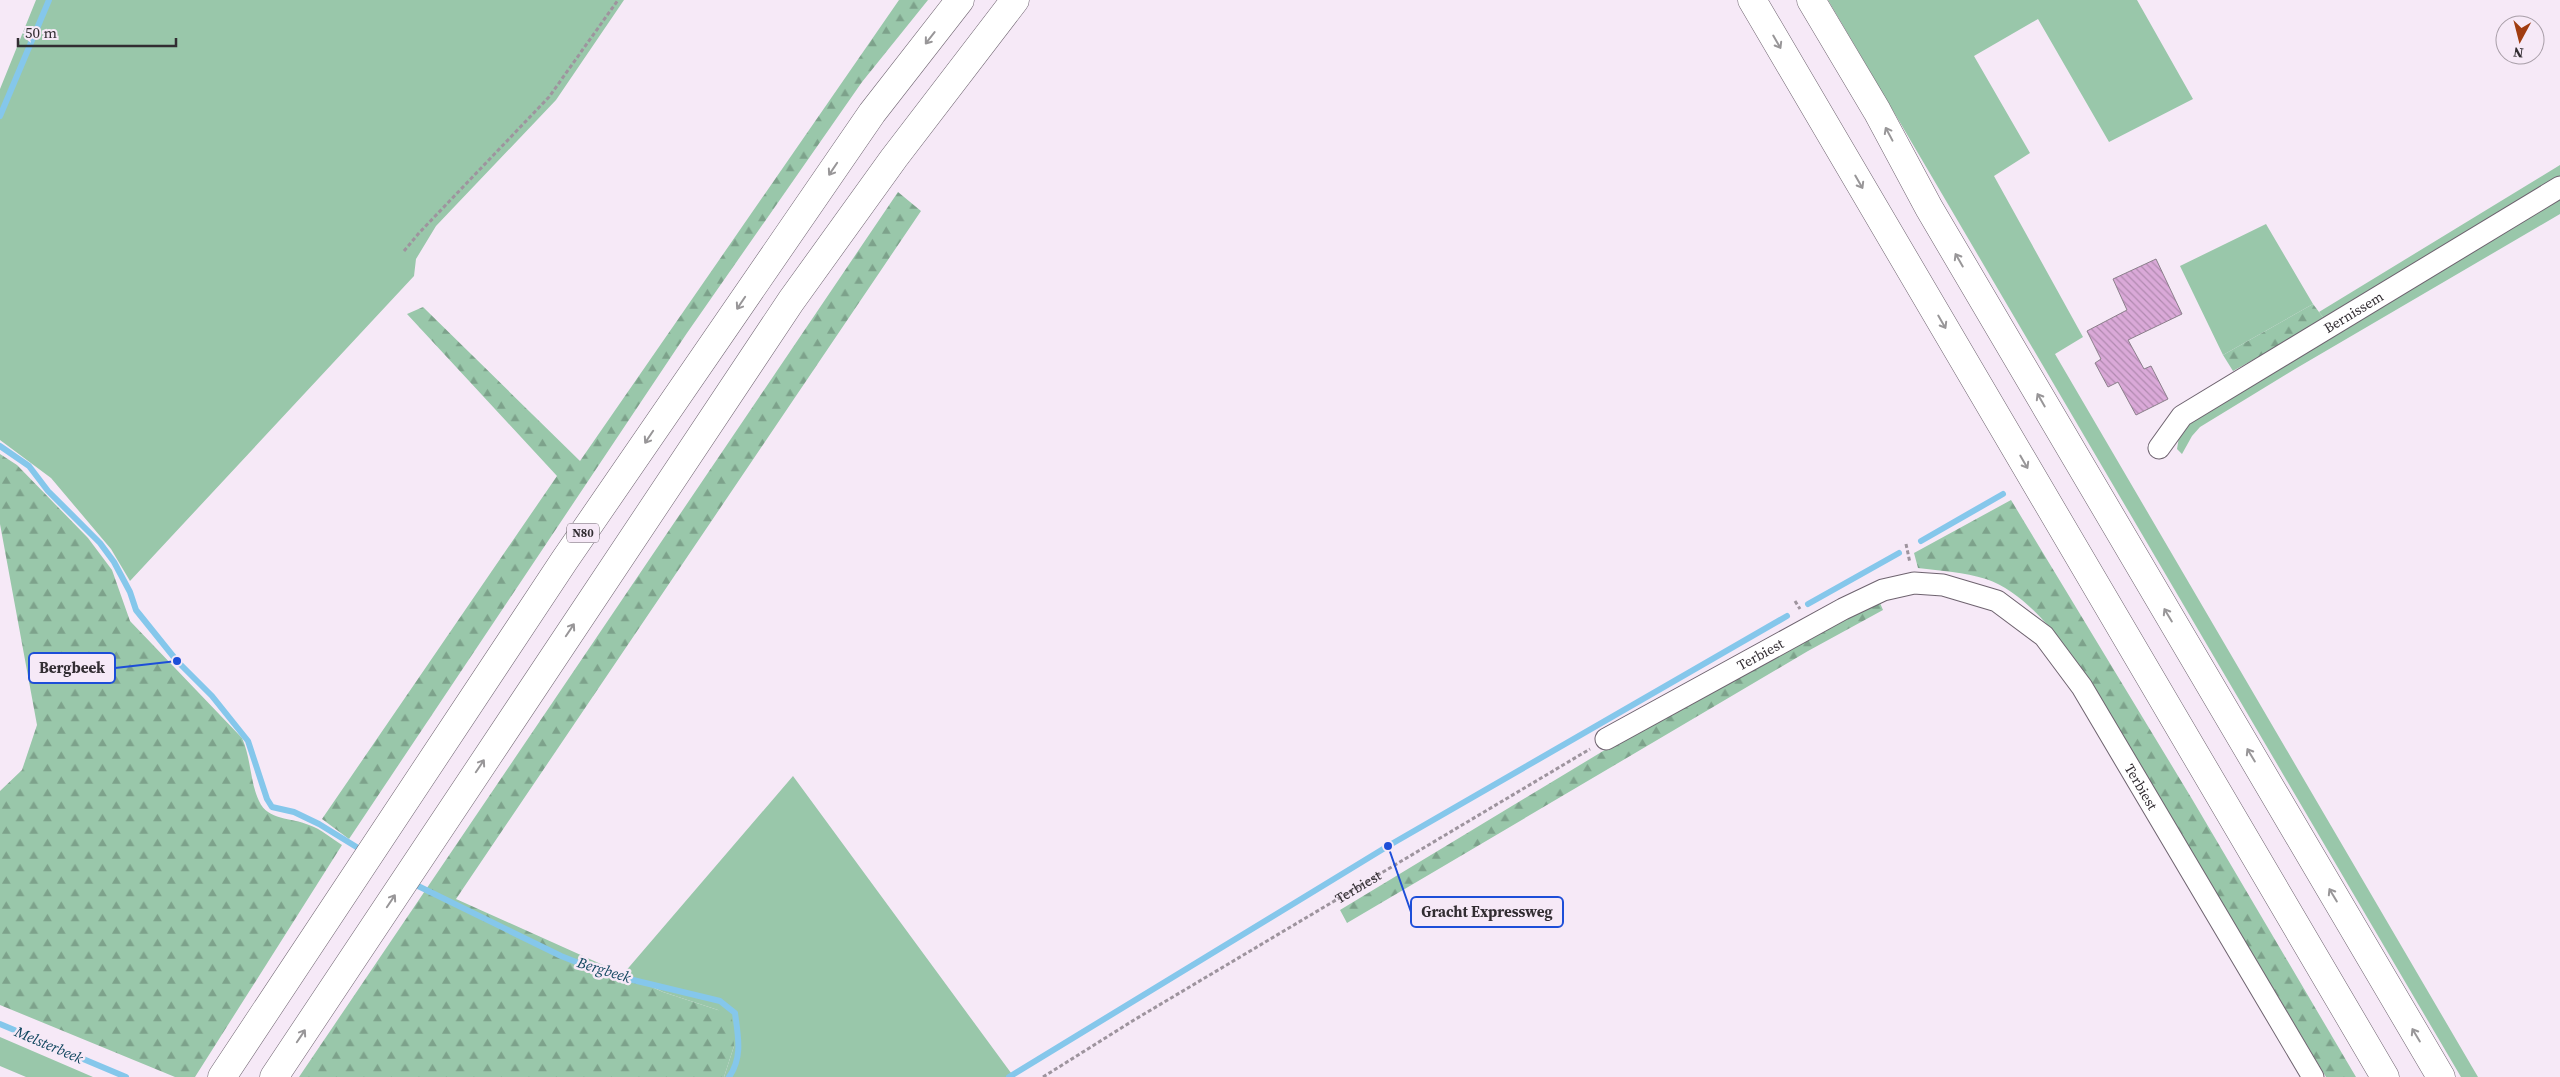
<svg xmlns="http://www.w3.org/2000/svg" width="2560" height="1077" font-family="'Source Serif 4',serif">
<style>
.green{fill:#99c7aa}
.forest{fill:url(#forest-firs)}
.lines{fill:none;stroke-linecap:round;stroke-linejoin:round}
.stream{stroke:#85c7eb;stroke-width:6}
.building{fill:url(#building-back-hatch);stroke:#8b7f8b}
.minor-casing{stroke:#6e636f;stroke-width:23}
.secondary-casing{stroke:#6e636f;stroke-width:29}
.trunk-casing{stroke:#6e636f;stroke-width:29}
.path{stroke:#9e949e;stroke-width:3;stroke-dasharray:4 2.5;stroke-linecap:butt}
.minor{stroke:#fff;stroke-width:21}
.secondary{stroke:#fff;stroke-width:28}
.trunk{stroke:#fff;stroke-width:28}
.oneway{stroke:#989698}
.labels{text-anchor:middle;stroke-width:5;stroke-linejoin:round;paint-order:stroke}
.shield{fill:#f6e9f7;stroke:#6d656d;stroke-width:1}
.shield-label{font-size:12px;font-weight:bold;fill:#322d32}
.street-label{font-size:14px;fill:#322d32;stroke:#f6e9f7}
.water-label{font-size:15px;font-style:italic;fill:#0d445d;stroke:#f6e9f7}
.leader{fill:none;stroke:#1d4ed8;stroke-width:2}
.callout-dot{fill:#1d4ed8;stroke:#f6e9f7;stroke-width:2}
.callout{fill:#f6e9f7;stroke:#1d4ed8;stroke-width:2}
.callout-label{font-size:15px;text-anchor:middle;font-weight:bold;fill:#322d32}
</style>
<defs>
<pattern id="forest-firs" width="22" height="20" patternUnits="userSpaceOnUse" patternTransform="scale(1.25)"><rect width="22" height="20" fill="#99c7aa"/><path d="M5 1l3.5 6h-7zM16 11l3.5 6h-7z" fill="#7da28b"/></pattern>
<pattern id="building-back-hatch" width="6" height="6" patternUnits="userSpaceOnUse" patternTransform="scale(1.25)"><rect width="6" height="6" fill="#daa9d8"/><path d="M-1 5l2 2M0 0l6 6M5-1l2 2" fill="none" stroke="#b18ab0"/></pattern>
</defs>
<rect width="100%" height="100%" fill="#f6e9f7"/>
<!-- green -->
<path class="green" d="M36,0H624L556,100L436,226L416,259L414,276L130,581L111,549L51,478L0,440V89Z
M1828,0H2137L2193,99L2109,142L2038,19L1974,56L2030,153L1994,176L2083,337L2055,354L2478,1077H2461Z
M2560,165V179L2325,320L2319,312Z
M2560,194V214L2295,369L2200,427L2192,436L2182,454L2177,449L2180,431L2202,412Z
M2266,224L2313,304L2223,355L2180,266Z
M793,776L1014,1077H724L734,1046L718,1010L663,992L624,973Z
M0,1037L93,1077H26L0,1066Z"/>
<!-- forest -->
<path class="forest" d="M899,0H928L862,82L687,333L349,839L322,819L557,476L407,314L423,307L580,461Z
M898,192L921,211L456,899L663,992L718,1010L732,1019L734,1046L724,1077H299Z
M2313,304L2325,320L2233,371L2223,355Z
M0,454L17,465L88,538L112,570L130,621L242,738C251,758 250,782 259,801C268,821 291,817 309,825C321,829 331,838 342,845L195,1077H175L0,1005V791L22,770L37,725L0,524Z
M2011,500L2192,799L2356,1077H2326L2083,670C2058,637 2027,593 1986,579C1964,572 1941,571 1918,568L1914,553Z
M1880,603L1883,610L1808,651L1347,923L1340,910L1671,710L1839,621Z"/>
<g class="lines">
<!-- stream -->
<path class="stream" d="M0,116L49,0
M0,446L29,466L48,491L100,543L114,562L130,592L136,610L177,661L212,696L248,741L267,799L272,807L294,812L319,824L363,851
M1921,541L2003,494
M1808,604L1899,553
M416,885L561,956L604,973L720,1001L735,1013C738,1036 743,1057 729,1077
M0,1024L126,1077
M1009,1077L1388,846L1787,616"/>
</g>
<!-- building -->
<path class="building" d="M2156,259L2182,314L2128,340L2144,369L2151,366L2168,399L2136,415L2118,382L2108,387L2095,363L2101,359L2087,331L2127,310L2113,279Z"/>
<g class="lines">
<!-- minor casing -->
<g class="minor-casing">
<g id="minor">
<path id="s2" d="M2159,448L2182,416L2560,187"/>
<path id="s3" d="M1606,739L1843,609L1883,590L1914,583L1943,585L1997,601L2044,636L2082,687L2313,1077"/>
</g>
</g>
<!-- secondary casing -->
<g class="secondary-casing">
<path id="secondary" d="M1752,0L2385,1077
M1811,0L1877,111L1929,208L2441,1077"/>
</g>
<!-- trunk casing -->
<g class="trunk-casing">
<path id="trunk" d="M222,1077L564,561L872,113L960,0
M274,1077L791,301L894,158L1015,0"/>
</g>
<!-- path -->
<g class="path">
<path d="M404,251L419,233L549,97L618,0"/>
<path d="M1906,544L1910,563"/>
<path d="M1795,601L1800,609"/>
<path id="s1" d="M1043,1077L1134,1020L1590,749"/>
</g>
<!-- minor -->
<use href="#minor" class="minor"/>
<!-- secondary -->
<use href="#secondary" class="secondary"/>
<!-- trunk -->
<use href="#trunk" class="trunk"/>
</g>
<!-- one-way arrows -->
<defs><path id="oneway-shaft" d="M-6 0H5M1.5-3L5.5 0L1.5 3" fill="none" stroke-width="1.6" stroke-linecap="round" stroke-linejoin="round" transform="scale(1.25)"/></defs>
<g class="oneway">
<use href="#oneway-shaft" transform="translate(930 38) rotate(128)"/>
<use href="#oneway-shaft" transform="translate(1777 42) rotate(60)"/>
<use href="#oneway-shaft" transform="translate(1889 134) rotate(-118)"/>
<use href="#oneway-shaft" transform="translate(833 169) rotate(124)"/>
<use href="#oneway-shaft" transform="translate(1859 182) rotate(60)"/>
<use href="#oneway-shaft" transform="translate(1959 260) rotate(-120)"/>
<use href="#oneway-shaft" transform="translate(741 303) rotate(124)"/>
<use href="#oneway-shaft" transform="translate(1942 322) rotate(60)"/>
<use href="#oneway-shaft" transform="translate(2041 400) rotate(-120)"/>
<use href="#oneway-shaft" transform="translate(649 437) rotate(124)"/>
<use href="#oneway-shaft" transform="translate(2024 462) rotate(60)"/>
<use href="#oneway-shaft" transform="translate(2168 615) rotate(-121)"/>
<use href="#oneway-shaft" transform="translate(570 630) rotate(-56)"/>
<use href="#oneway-shaft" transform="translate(2251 755) rotate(-121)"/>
<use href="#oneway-shaft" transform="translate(480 766) rotate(-56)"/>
<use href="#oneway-shaft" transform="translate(2333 895) rotate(-121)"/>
<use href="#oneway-shaft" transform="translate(391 901) rotate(-56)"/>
<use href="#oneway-shaft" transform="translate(2416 1035) rotate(-121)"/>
<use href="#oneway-shaft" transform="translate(301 1036) rotate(-56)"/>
</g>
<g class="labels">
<!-- shield labels -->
<rect class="shield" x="567" y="523.5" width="32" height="19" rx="4"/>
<g class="shield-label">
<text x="583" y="537">N80</text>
</g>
<!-- street labels -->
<g class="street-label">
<text dy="5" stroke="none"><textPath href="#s2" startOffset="240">Bernissem</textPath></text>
<text dy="5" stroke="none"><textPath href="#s3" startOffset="176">Terbiest</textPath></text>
<text dy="5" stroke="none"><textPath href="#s3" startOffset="670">Terbiest</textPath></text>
<text dy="5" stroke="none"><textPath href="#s1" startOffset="368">Terbiest</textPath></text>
</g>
<!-- water labels -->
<g class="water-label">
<text transform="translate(604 970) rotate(17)" y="5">Bergbeek</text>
<text transform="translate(49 1045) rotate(23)" y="5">Melsterbeek</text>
</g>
</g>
<!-- callouts -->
<path class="leader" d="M177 661L115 668M1388 846L1411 912"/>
<g class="callout-dot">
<circle cx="177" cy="661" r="5"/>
<circle cx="1388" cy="846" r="5"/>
</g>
<g class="callout">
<rect x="29" y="653" width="86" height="30" rx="5"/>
<rect x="1411" y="897" width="152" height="30" rx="5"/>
</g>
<g class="callout-label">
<text x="72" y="673">Bergbeek</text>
<text x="1487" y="917">Gracht Expressweg</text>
</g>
<!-- north arrow -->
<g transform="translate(2520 40) rotate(187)"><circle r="24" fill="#f6e9f7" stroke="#a89ea8"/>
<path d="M0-4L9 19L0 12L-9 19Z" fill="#a13c10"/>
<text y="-8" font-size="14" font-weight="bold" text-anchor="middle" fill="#322d32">N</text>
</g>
<!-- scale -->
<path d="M18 38v8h158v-8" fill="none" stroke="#322d32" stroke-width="2.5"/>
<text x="25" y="38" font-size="15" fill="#322d32" stroke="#f6e9f7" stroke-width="4" paint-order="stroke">50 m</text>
</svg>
